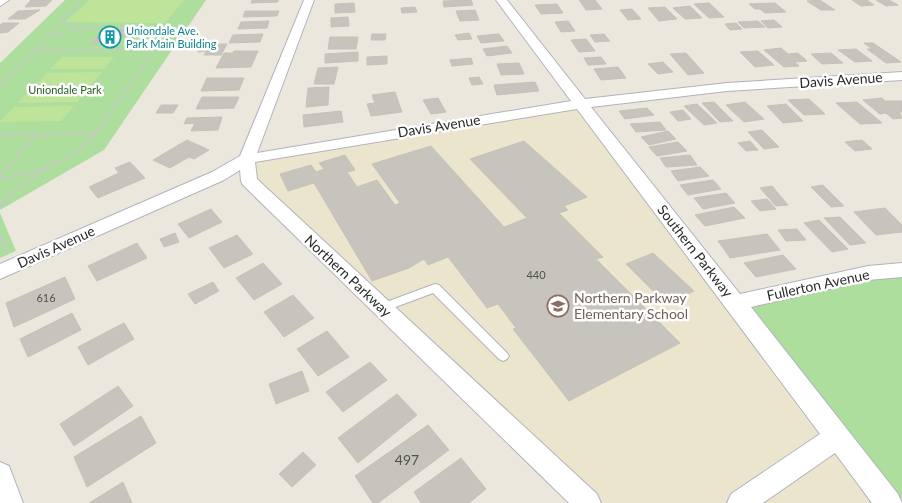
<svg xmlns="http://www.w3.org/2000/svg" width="902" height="503" font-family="Lato,sans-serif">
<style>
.education{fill:#ece5ce}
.green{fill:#adde9e}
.pitch{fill:#bee49a}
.building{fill:#c7c3bd;stroke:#c6c2b7}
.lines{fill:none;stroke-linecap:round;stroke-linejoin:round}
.lane-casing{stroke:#b1b2bd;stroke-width:2}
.street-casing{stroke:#b1b2bd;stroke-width:2}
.path-far2{stroke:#c8c8c8;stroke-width:2;stroke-dasharray:2.5 2;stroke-linecap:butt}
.path-far1{stroke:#c8c8c8;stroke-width:2.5;stroke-dasharray:3 2;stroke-linecap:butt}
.path{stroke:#c8c8c8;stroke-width:3;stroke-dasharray:4 2.5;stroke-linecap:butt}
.lane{fill:#fff;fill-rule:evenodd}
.street{fill:#fff;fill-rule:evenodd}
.labels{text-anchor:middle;stroke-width:5;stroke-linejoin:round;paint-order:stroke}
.far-culture-label{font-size:11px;fill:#0d838f;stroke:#fff;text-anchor:start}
.far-park-label{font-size:11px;fill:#27621f;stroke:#fff}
.number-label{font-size:11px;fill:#51504f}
.street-label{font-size:14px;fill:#2a2a2a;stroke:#fff}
.education-label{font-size:14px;fill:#785e54;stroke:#fff;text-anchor:start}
.near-number-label{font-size:14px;fill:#51504f}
</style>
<rect width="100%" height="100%" fill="#ebe7dd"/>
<!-- education -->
<path class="education" d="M581,105L890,503H588L259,192L247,159Z"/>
<!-- green -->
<path class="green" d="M65,0H206L104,150L0,210V63Z
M0,213L16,251L0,258Z
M902,270V503L735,303Z"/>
<!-- pitch -->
<path class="pitch" d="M90,0H184L165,23L65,22Z
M62,57H114L104,69H50Z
M102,72L91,85L35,86L47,73Z
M31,89H88L77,102L18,103Z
M74,106L61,121L0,122L14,107Z"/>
<!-- building -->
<path class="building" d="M31,0H52L46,6L25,7Z
M252,0H278V2L251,3Z
M471,0L473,5L444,7L443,1Z
M579,0H595L602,9L586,10Z
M820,0L835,10H821L807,1Z
M852,0H867L874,5L861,6Z
M876,0H889L898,5L886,6Z
M354,3L355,12L335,13V4Z
M709,3L724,17L709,18L694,4Z
M775,3L786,12L765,13L760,9H755L749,4Z
M557,4L563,13L541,14L535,5Z
M690,6L702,18L685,19L673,8Z
M415,7L417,12L402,13L401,8Z
M665,7L677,19L659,21L648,8Z
M632,9L641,19L628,20L620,10Z
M40,10L25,19H8L18,11Z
M475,10L479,20L460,21L456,11Z
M245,11H279L277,16L243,17Z
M348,17L349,26L331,27V18Z
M774,20L782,27L768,28L761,21Z
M269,21L267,28L238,29L241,22Z
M568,21L575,31L561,32L555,22Z
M758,21L765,27L744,28L738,22Z
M3,23H19L8,32L0,33V25Z
M736,23L742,29L730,30L725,24Z
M104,30H128L116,44H91Z
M469,33L472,39L458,40L455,35Z
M263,34L260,42L229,43L233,35Z
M372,34H386L385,40H371Z
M499,34L504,41L481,43L477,36Z
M604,34L610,41L595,42L590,35Z
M330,37H358L356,49H328Z
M586,39L595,51L579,52L571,40Z
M864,43H873L901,62L886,63L867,49H872Z
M202,44H227L221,55H204L207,51L198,52Z
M507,46L512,53L487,56L483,49Z
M781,48L788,54L798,53L807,61L795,62L799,66L784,67L764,50Z
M856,49L872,61L855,62L838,50Z
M234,51H258L251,67L216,68L224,53H233Z
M758,51L774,65L755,67L740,52Z
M358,52V61L325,63V54Z
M686,53L704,73L688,75L670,54Z
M831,53L843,63L822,64L811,54Z
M387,56V64L367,65V57Z
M601,57L606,64L588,65L584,58Z
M471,58L473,64L452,66L450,60Z
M663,62L673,72L658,74L648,64Z
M519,63L524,74L501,75L497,64Z
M338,67L334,84H314L318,68Z
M618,67L626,78L601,80L594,69Z
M479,77L483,84L472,85L469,78Z
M207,78H244L239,90L201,91Z
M535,82L539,91L497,95L494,85Z
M329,87L328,105L306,107L308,88Z
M395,92L402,112L371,116L367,104L375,103L372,95Z
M202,97H239L234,108L196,109Z
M438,98L446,112L431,114L423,100Z
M882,98L885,101H902V112H899L902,118L893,119L886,113L880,114L863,100Z
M809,99L825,114L804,115L788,100Z
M714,102L733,121L720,122L702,103Z
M745,102L764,119L744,122L726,105Z
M857,102L882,123L860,124L836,103Z
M697,104L717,123L704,125L684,106Z
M786,104L803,121L783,123L767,106Z
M161,105H178L173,113H156Z
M647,108L654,115L625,119L619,111Z
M683,110L691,119L678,121L670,112Z
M341,111L343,122L304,127L303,115Z
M222,117L218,130L191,131L195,123L184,124L187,118Z
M660,122L666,130L636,132L630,124Z
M762,130L779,147L764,149L748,132Z
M668,131L676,139L649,145L641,137Z
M187,140L209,150L194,159L189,157L170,168L153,160Z
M862,140L872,149L855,151L845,142Z
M524,141L587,197L564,206L568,210L559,213L603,257L596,259L680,343L569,401L513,329L516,328L498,304L487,308L448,257L428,265L424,259L409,268L372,281L314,183L288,191L280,174L311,165L316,172L324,169L319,163L345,155L355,170L347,172L357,187L377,180L395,205L400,203L372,164L431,146L504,227L527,218L470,159Z
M750,141L758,150L746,151L738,143Z
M678,142L687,151L657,156L649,147Z
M690,155L697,165L666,167L660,158Z
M130,162L145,178L98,198L89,187L119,173L115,168Z
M700,167L709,176L678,181L671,171Z
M713,180L721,189L688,195L680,185Z
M823,185L844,206L831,207L811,187Z
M772,186L788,205L776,206L760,188Z
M726,193L735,203L703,209L694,198Z
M767,199L776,209L760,211L751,201Z
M734,207L745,218L705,226L695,215Z
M885,208L902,225V232L876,235L854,212Z
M211,209L222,222L189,238L178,224Z
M840,217L866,243L850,245L824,218Z
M819,220L848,249L832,252L804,223Z
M797,229L806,240L786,241L778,230Z
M175,233L179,242L164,247L160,239Z
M767,234L780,250L730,258L718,241Z
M237,235L253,254L224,268L209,248Z
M137,243L147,258L97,281L88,266Z
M653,253L694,291L666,304L626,264Z
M783,255L796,269L756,277L744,263Z
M263,263L282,284L254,300L236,278Z
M65,277L75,299L14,327L6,303Z
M213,282L219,291L195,304L188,294Z
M293,295L314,318L284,337L264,312Z
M72,313L81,330L28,357L20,339Z
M124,323L134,339L88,365L78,347Z
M327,331L349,357L318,376L297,349Z
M370,362L387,380L343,412L326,392Z
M302,371L309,391L276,404L269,384Z
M118,386L133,406L74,446L60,424Z
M397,394L417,415L358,463L338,438Z
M141,416L156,443L87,487L74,457Z
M428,425L449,450L378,503H373L355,476Z
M303,452L316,465L292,487L279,474Z
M461,458L486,489L469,503H421L414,492Z
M123,482L132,503H89Z"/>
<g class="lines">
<!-- lane casing -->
<g class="lane-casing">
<path id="lane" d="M435,284L439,285L507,353L509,356L507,359L503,361L499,359L433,293L382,312L378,311L377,308L378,305Z"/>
</g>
<!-- street casing -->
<g class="street-casing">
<path id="street" d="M0,0H9L0,6Z
M304,0H314L257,153L571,101L496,0H507L585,99L727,83L902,72V80L727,91L591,107L740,294L868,266L902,263V277L868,280L751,307L898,494L902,503H872L835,453L763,503H727L731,494L820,434L577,109L255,162L257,179L597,494L601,503H569L243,185L241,181L240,170L224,180L0,279V264L212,172L240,156Z
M0,462L9,466L23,503H0Z"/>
</g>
<!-- path-far2 -->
<path class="path-far2" d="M60,22L81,28L153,29L160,32L162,39L129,87
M49,37L79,29
M35,51L154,49
M0,84L49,38L60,22L82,0"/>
<!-- path-far1 -->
<path class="path-far1" d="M0,135L94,134
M0,176L36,135
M0,179L41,170
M9,195L49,166L73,154L93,137L129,85"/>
<!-- path -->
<path class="path" d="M0,206L11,194
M0,236L7,251"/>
<!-- lane -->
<use href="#lane" class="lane"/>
<!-- street -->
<use href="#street" class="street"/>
</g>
<!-- icons -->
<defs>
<g id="building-ring" transform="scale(1.125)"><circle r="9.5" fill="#fff" stroke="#0f9aa8" stroke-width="1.5"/><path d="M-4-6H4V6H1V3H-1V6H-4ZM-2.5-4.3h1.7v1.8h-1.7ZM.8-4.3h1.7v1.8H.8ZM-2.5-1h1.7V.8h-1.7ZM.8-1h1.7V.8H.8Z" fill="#0f9aa8"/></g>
<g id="school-ring" transform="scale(1.125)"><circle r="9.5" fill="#fff" stroke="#8d6e63" stroke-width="1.5"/><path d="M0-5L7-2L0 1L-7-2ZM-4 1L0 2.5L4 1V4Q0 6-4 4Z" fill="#8d6e63"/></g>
</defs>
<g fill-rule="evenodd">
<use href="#building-ring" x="110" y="37"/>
<use href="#school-ring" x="558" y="306"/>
</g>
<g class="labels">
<!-- far-culture labels -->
<g class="far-culture-label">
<text x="126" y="35">Uniondale Ave.<tspan x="126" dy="13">Park Main Building</tspan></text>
</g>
<!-- far-park labels -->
<g class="far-park-label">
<text x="65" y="94">Uniondale Park</text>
</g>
<!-- number labels -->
<g class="number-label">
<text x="536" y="279">440</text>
<text x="46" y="302">616</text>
</g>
<!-- street labels -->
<g class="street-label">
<text transform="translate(841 80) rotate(-4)" y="5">Davis Avenue</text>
<text transform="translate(439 126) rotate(-9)" y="5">Davis Avenue</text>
<text transform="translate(56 247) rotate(-24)" y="5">Davis Avenue</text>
<text transform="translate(695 251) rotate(52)" y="5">Southern Parkway</text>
<text transform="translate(348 276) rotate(43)" y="5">Northern Parkway</text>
<text transform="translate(818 285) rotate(-12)" y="5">Fullerton Avenue</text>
</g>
<!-- education labels -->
<g class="education-label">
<text x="574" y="303">Northern Parkway<tspan x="574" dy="16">Elementary School</tspan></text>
</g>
<!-- near-number labels -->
<g class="near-number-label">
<text x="407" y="465">497</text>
</g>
</g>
</svg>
